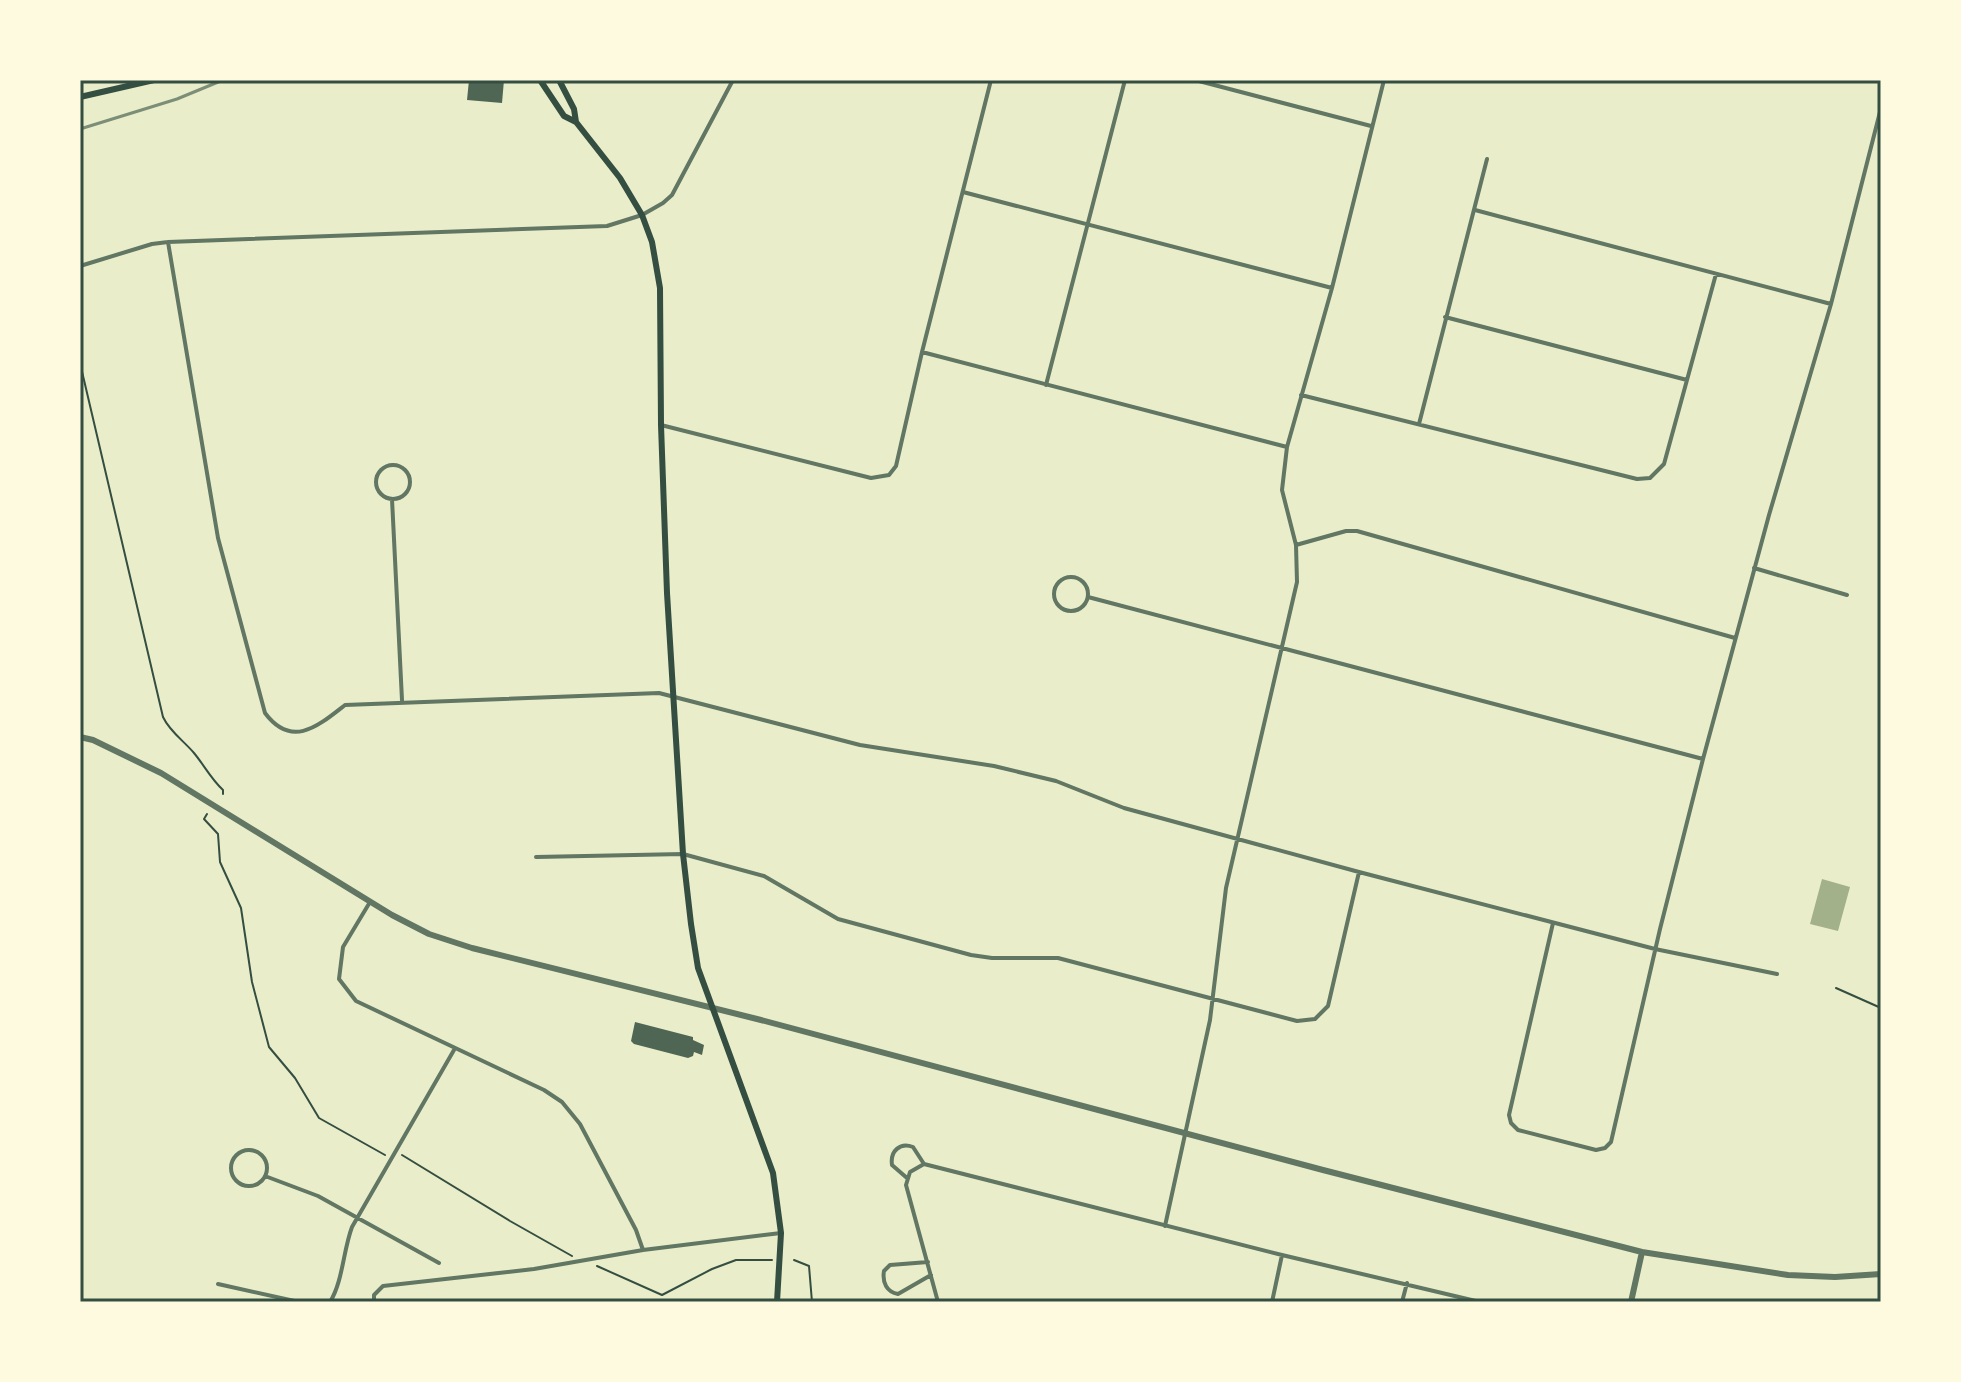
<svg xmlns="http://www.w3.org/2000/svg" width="1961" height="1382" font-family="'Source Sans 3',sans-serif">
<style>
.water{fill:#a3b18a}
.building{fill:#4f6655}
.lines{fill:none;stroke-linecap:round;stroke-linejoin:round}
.path{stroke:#344e41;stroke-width:2}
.minor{stroke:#617663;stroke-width:4}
.tertiary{stroke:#617663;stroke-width:6}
.secondary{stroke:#344e41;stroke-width:6}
.rail{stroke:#7c8e77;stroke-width:3}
.neatline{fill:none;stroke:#344e41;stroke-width:3}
</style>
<rect width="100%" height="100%" fill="#e9edc9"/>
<!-- water -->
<path class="water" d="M1822,879L1850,887L1838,931L1810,924Z"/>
<!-- building -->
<path class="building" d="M469,80H504L502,103L467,100Z
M635,1022L693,1037V1040L704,1045L702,1055L694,1052L693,1056L688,1058L634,1044L631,1041Z"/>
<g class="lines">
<!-- path -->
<path class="path" d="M80,363L163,717C170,732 184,741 194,753C204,765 211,779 223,790V794
M207,814L204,819L218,834L220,862L241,908L252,982L269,1047L295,1078L319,1118L385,1155
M1836,988L1881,1008
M402,1155L510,1221L572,1256
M794,1260L809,1266L812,1302
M597,1266L662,1295L712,1269L736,1260H772"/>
<!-- minor -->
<path class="minor" d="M1195,80L1371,126
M963,192L1332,288
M1475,210L1831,304
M168,242L218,538L265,713C292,749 318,726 345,705L659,693L860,745L994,766L1056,781L1124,808L1359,872L1655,949L1777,974
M80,266L152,244L168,242L607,226L642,215L663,203L672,195L733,80
M1445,317L1687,380
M922,352L1287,447
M1046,385L1125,80
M1301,395L1637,479L1650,478L1664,464L1716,274
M1419,424L1487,159
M661,425L871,478L889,475L896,466L922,352L991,80
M376 482a17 17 0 1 1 34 0a17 17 0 1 1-34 0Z
M392,499L402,700
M1296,545L1346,531H1357L1735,638
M1754,568L1847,595
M1054 594a17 17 0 1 1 34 0a17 17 0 1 1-34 0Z
M1088,597L1703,759
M536,857L683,854L764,876L838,919L971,955L992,958H1058L1297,1021L1315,1019L1328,1006L1359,872
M370,902L343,947L339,979L356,1001L544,1090L562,1102L580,1124L636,1230L643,1250
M1553,923L1509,1115L1511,1123L1518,1130L1596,1150L1605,1148L1611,1142L1660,929L1703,759L1769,515L1831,304L1881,108
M231 1168a18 18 0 1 1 36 0a18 18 0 1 1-36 0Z
M265,1176L318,1196L439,1263
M907,1178L892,1165C890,1151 900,1142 913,1147L924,1164
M1165,1226L1210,1020L1226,888L1297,582L1296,545L1282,490L1287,447L1332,288L1384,80
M928,1262L890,1265L884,1271C882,1283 887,1292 898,1294L931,1275
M218,1284L299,1302
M330,1302C343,1281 343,1251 352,1227L454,1050
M374,1302V1295L383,1286L534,1269L643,1250L781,1233
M938,1302L906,1185L910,1172L924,1164L1282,1255L1480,1302
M1272,1302L1282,1255
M1402,1302L1407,1283"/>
<!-- tertiary -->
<path class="tertiary" d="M80,737L93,740L161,773L392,915L429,934L472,948L761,1020L1323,1170L1642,1252L1788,1275L1835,1277L1881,1274
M1631,1302L1642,1252"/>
<!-- secondary -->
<path class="secondary" d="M540,80L564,116L576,122L620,178L642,215L652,242L660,288L661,425L667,593L683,854L691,924L698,968L773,1173L781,1233L777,1302
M559,80L574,109L576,122
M80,97L154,80"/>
<!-- rail -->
<path class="rail" d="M80,129L177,99L223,80"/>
</g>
<!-- border -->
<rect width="1961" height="1382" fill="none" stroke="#fefae0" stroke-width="164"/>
<rect x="82" y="82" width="1797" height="1218" class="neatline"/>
</svg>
